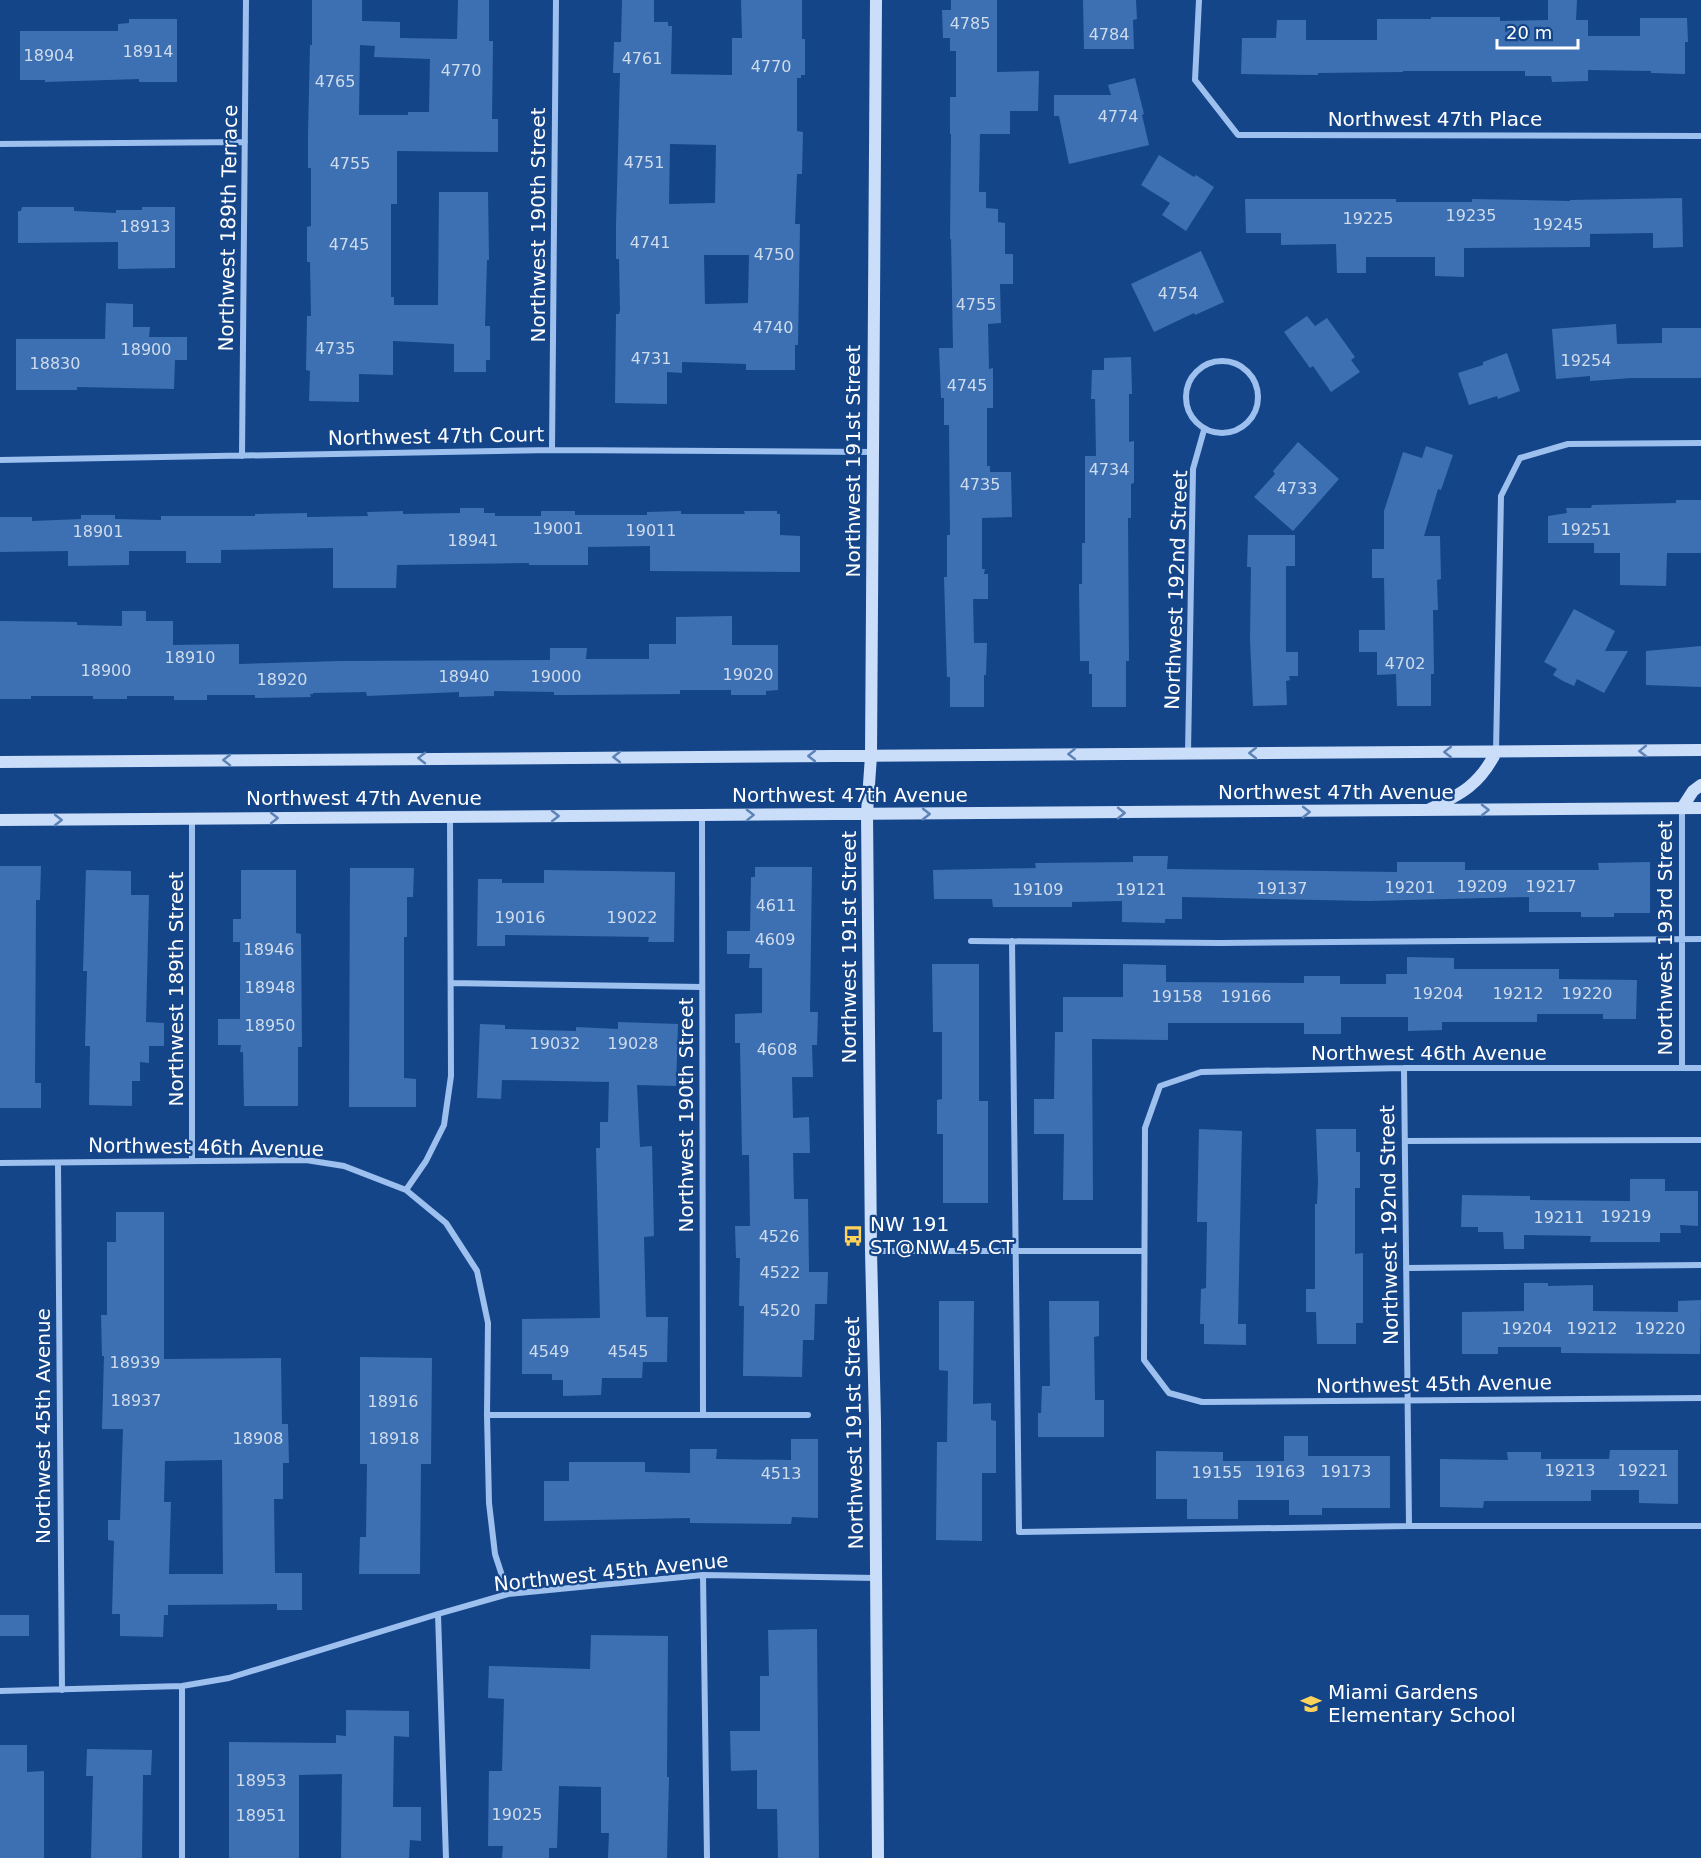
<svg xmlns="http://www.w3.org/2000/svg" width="1701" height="1858" font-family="'DejaVu Sans',sans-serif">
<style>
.building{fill:#3d70b2;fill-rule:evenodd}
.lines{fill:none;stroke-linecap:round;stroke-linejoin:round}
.street{stroke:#9dc0ef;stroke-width:6}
.secondary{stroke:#cadefa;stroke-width:12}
.oneway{stroke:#5d82b6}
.labels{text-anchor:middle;stroke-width:4.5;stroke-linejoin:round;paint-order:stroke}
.number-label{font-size:16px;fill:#cedbec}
.street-label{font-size:20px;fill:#fff;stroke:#154589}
.poi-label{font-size:20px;fill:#fff;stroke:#154589;text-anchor:start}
</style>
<rect width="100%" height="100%" fill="#154589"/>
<!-- building -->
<path class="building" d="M312,0H362V21L400,22V38L457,39L458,0H489V41H493L492,119H498V152L397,151V204H391V297H394V305H438L439,192H488L489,260H487L485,326H490V360H486V372H454V344L393,341V375L359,374V402L309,401L310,371L306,370L307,316H311L310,262H307V227L311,226V168H308V135L310,45H312ZM360,45L375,46L374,57L430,59L429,112H408V115H359Z
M622,0H654V22H668V26H672L671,74L732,75V38H742L741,0H802V39H805V75H801V78H797V131L803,132L802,174H797L795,224H800L798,345H795V370H746V364L682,362V373L667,372V404L615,403L616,314H619L620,310L619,259H616V226L620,73H613L614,42H621ZM670,144L716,145L715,203L669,204ZM704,255H749L748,303L705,304Z
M951,0H997V72L1039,71L1038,111H1010V134H980L979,192H986V208L998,209V222L1005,223V254H1013V284H1000L1001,323L988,324L989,369L993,368V408H987V466H990V472H1011L1012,517L982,518V569H985L984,574H988V599H973L974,643H987L986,675H984V707H950V677H947L944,577H947V535H950L949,425H944V398H941L939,348H953L951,239H950L951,134H950V97H956V51H950V38H943L942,10H951Z
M1083,0H1136L1137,19L1133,20L1134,49H1084Z
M1548,0H1577L1576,20H1588V36H1640V18H1687L1688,42H1685V74L1651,73V71L1588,70V81L1552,82L1551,76H1525V71H1403V72L1318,73V75L1241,74L1242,38H1276L1277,20H1306V40H1377V19H1431V17H1500V21L1548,20Z
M129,19H177V82H139V79L45,82V80H20V31H118V24L129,23Z
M1135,78L1144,114L1142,115L1149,145L1069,164L1059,116H1054V95H1111L1108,85Z
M1159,155L1194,177L1196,175L1214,187L1186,231L1162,215L1170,203L1141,185Z
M1682,198L1683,247L1653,248V233L1590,234V247L1464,248V277L1435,276V257H1366V273H1337L1336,244L1281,245V233H1246L1245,199H1396V202H1472V199L1570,201V200Z
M22,207H74V211L116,213V210H142V207H175V268L118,269V242L18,243V211H21Z
M1201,251L1224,302L1195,315L1194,313L1154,332L1131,284Z
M106,303L133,304V327H150L149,337H187V360H175L174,389L77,387V390H16V339H105Z
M1307,316L1315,326L1327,318L1355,357L1351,360L1360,372L1331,392L1313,366L1310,368L1284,332Z
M1616,324L1617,344L1662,343V328H1701V378H1632L1590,381V376L1556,379L1552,329Z
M1507,353L1520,391L1498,399L1497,396L1469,405L1458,373L1483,365V362Z
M1131,357L1132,394H1129V442L1134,441V483L1131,484V518H1128L1129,661H1126V707H1092V674H1089V661H1080L1079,584H1082V543H1085V456H1096L1095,399H1091L1092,370H1104V358Z
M1298,442L1339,479L1293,531L1254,497L1275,474L1273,471Z
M1426,446L1453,455L1441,490L1438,489L1424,536H1440L1441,579L1437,580L1438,610H1433L1434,674H1431V706H1397L1396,674L1377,675V652H1359V630H1385L1384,578H1372V549H1384V511L1403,452L1422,458Z
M1676,500H1701V553H1667L1666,586L1620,585V553H1594V543H1548V516L1567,513L1566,508H1591L1592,505L1676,503Z
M460,508H484V513H495V516H541V511H575V515H647V512L681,511V514H745L744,511H777V514H780V535L800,536V572L650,571V546L588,547V565H529V563L397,565L396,588H333V548L221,550V563H186V551H129V565L68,566V551L0,552V517H32V521L81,519V515H115V519L161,520V516H255V514L307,513V517L368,516L367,512L403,511V514L460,513Z
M1248,535H1295V566H1286V652H1298V676H1289L1290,680L1286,681L1287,705L1253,706L1250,640L1251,567H1247Z
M1574,609L1615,631L1605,651H1628L1604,693L1577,679L1574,686L1563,681L1553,675L1557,669L1544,662Z
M122,611H146V621H173V645L239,644V664L341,661L550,660V648H587L586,659H649V644H676V617L732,616V645H778V690L766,691V695H731V690H680V694L570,695H554V692L494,691V696L459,697V692L367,696L366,692L313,693V694H310L311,697L255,698V695H207V700H174V696H127V699H93V696H31V699H0V621L77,622V625L122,626Z
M1701,646V687L1646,685V651Z
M1133,856H1168L1167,869L1397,872V862H1465V870H1599L1598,863L1650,862V913H1614V917H1581V912H1529V897L1369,901L1182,897V919H1165V923L1122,922V901L1072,902V907H993L992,899H934L933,870L1036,868L1035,863L1133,862Z
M0,866H41L40,900H36L35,1083H41V1108H0Z
M755,867H812L810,1012H818L817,1045H812L813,1077H792L793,1118L809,1117L810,1153H793L794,1199H808L809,1272H828L827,1304H815L814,1340H803L802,1377L743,1376L744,1306H739L740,1258H736L735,1226H750L749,1155H742L740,1043H735V1014L762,1013V968H749L750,954H727V931H750L751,877H755Z
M350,868H414L413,897H407V937H404V1078L416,1079V1107H349Z
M86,870L131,871V895H149L146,1022L164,1023V1046H149V1063L140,1062V1081H132V1106L89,1105L90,1046H85L87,971H83Z
M241,870H296V933L301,934L302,1047H298V1106H244L243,1052H240L241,1045H218V1019H240V942H233V919H241Z
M544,870L675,872L674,942H648L649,937L505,935V946H477L478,879H502V883H544Z
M1407,957L1454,958V969H1559V979L1637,980L1636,1019H1603V1014H1537V1022H1442V1030L1408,1031V1017H1341V1034H1304V1023H1168V1040L1092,1039L1093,1200H1063L1064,1134H1034V1099H1054L1055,1032H1063V997H1123V964L1166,965V982L1304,983V976H1340V984H1386V974H1407Z
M932,964H979V1101H988V1203H943V1134H937V1100L942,1099V1032H933Z
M618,1022L678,1024L676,1086L637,1085L640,1147L652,1146L654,1236L644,1237L646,1317H668L667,1362H643L642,1378H602L601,1395L563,1396V1380H552V1374H522V1319L600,1318L596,1148H600V1122H608L609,1082L502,1080L501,1099L477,1098L480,1024L505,1025V1029L576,1031V1027L618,1029Z
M1199,1129L1242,1131L1238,1324H1246V1345L1204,1344V1324H1200L1201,1289L1206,1288L1207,1222H1197Z
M1316,1129H1356V1152H1360V1188H1355V1254L1363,1253V1323H1356V1344H1317L1316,1312H1306V1289H1315V1204H1317L1318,1182Z
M1630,1179H1665V1191H1698V1226L1680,1225L1681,1233H1660V1242H1590L1591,1236L1524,1235V1249H1504L1503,1232H1478V1227H1461L1462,1195L1530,1196V1200L1630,1201Z
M116,1212H164V1359L281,1358L282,1424H288L289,1463H283V1499H274L275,1573H302V1610H277V1604L168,1605V1615H164L163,1637L120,1636V1614H112L114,1541L108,1540V1520H120L123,1429H102L104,1356H102L101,1315H107V1242H116ZM222,1460L223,1574H169L171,1502H164L165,1461Z
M1524,1283H1548V1286L1593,1285V1311L1678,1312V1301L1701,1300L1700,1354L1561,1353V1347H1498V1354H1462V1312L1524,1311Z
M939,1301H974L973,1404L991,1403V1420L996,1421V1473H982V1541L936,1540L937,1442H947L948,1371L939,1370Z
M1049,1301H1099V1336L1094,1337L1095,1400H1104V1437H1038V1413H1041L1042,1386H1050Z
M360,1357L432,1358L431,1464H421L420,1574H359L360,1537H366L367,1464H360Z
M1284,1436H1308V1456H1390V1508H1322V1515H1289V1500H1238V1519H1187V1499H1156V1451L1223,1452V1461H1284Z
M791,1439H818V1518L792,1517L791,1524L690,1523V1518L544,1521V1481H569V1462H645V1472L690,1473V1449H717L716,1459L791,1460Z
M1610,1450H1678V1504L1639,1503V1490H1591V1501H1484L1483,1508L1440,1507V1459L1508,1460L1507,1452H1541V1459H1609Z
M0,1615H29V1636H0Z
M817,1629L819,1858H778L777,1809H757V1770L731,1771L730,1731H760V1676H769L768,1630Z
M591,1635L668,1636L667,1777H669L667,1858H608L609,1833H601V1787L559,1786L557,1848H549V1858H502L503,1846H488L489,1771H502L504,1699L488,1698L489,1666L590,1669Z
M346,1710L409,1711V1737L394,1736L393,1807H421V1841L410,1840L409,1858H341L342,1774L299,1775V1858H229V1742L336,1743V1735L346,1736Z
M0,1745H27V1772L44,1771V1858H0Z
M87,1749L152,1750L151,1775H143L142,1858H91L93,1776H86Z"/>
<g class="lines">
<!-- street -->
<path class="street" d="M1199,0L1195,80L1238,135L1701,136
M0,144L245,142
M1186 397a36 36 0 1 1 72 0a36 36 0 1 1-72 0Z
M552,450L556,0
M242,456L246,0
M0,460L552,450L872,452
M1496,752L1501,496L1520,458L1568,444L1701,443
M1188,753L1193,469L1204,430
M702,816L703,1415
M971,941L1219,943L1701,939
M1012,941L1019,1532L1409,1526H1701
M451,983L702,987
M1404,1068L1409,1526
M1682,1068V808
M1701,1068H1404L1201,1072L1160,1086L1145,1128L1144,1360L1169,1393L1202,1402L1701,1398
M1405,1141L1701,1140
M192,1160V819
M0,1163L306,1160L344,1166L406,1190L446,1223L477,1271L488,1323L487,1415L489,1503L495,1554L508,1594
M58,1163L62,1690
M406,1190L426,1161L444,1125L451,1076L450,817
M871,1251H1144
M1406,1268L1701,1265
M487,1415H808
M703,1575L707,1858
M438,1614L446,1858
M0,1691L182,1686L229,1678L438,1614L508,1594L703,1575L875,1578
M182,1858V1686"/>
<!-- secondary -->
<path class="secondary" d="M876,0L871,756L867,813L871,1251L875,1421L878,1858
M0,762L1701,750
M1682,808L1693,791L1701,785
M1430,809C1462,794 1480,784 1496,752
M0,820L1701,808"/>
</g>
<!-- one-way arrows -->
<defs><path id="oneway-chevron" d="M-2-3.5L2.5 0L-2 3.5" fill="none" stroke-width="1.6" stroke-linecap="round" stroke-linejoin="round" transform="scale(1.5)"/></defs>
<g class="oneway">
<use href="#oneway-chevron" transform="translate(1643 751) rotate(179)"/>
<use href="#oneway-chevron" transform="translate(1448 752) rotate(180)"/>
<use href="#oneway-chevron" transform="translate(1253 753) rotate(180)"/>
<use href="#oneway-chevron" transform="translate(1072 754) rotate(179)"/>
<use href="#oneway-chevron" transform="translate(812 756) rotate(180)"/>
<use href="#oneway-chevron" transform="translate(617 757) rotate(180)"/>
<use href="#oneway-chevron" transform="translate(422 758) rotate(180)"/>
<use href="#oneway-chevron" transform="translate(227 760) rotate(180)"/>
<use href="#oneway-chevron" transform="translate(1485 810) rotate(-1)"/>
<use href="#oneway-chevron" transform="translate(1306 812)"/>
<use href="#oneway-chevron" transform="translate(1121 813)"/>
<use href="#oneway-chevron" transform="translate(926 814)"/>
<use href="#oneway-chevron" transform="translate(750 815) rotate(-1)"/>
<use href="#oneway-chevron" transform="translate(555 816)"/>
<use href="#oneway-chevron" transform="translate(274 818)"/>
<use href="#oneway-chevron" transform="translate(58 820)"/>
</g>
<!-- icons -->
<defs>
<g id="bus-bare" transform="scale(1.62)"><path d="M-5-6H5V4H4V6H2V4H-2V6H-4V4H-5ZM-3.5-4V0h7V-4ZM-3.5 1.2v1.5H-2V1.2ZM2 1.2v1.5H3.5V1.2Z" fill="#ffd35a" stroke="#154589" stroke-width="2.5" paint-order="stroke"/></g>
<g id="school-bare" transform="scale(1.62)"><path d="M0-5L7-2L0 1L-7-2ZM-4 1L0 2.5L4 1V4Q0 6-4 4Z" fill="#ffd35a" stroke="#154589" stroke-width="2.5" paint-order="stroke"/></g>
</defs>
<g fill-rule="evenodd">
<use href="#bus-bare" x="853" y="1236"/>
<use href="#school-bare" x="1311" y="1704"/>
</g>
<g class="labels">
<!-- number labels -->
<g class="number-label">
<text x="970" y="29">4785</text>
<text x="1109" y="40">4784</text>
<text x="148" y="57">18914</text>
<text x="49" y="61">18904</text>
<text x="642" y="64">4761</text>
<text x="771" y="72">4770</text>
<text x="461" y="76">4770</text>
<text x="335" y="87">4765</text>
<text x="1118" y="122">4774</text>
<text x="644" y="168">4751</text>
<text x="350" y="169">4755</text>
<text x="1471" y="221">19235</text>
<text x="1368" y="224">19225</text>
<text x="1558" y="230">19245</text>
<text x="145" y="232">18913</text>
<text x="650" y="248">4741</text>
<text x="349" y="250">4745</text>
<text x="774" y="260">4750</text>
<text x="1178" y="299">4754</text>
<text x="976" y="310">4755</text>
<text x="773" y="333">4740</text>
<text x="335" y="354">4735</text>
<text x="146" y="355">18900</text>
<text x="651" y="364">4731</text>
<text x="1586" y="366">19254</text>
<text x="55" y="369">18830</text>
<text x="967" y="391">4745</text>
<text x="1109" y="475">4734</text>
<text x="980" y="490">4735</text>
<text x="1297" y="494">4733</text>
<text x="558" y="534">19001</text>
<text x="1586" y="535">19251</text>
<text x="651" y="536">19011</text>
<text x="98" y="537">18901</text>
<text x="473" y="546">18941</text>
<text x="190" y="663">18910</text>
<text x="1405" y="669">4702</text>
<text x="106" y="676">18900</text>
<text x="748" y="680">19020</text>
<text x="464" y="682">18940</text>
<text x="556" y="682">19000</text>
<text x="282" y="685">18920</text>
<text x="1482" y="892">19209</text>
<text x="1551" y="892">19217</text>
<text x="1410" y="893">19201</text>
<text x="1282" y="894">19137</text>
<text x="1038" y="895">19109</text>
<text x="1141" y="895">19121</text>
<text x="776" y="911">4611</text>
<text x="520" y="923">19016</text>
<text x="632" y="923">19022</text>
<text x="775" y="945">4609</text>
<text x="269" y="955">18946</text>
<text x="270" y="993">18948</text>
<text x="1438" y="999">19204</text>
<text x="1518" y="999">19212</text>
<text x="1587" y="999">19220</text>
<text x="1177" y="1002">19158</text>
<text x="1246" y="1002">19166</text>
<text x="270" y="1031">18950</text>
<text x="555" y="1049">19032</text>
<text x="633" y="1049">19028</text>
<text x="777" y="1055">4608</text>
<text x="1626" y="1222">19219</text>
<text x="1559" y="1223">19211</text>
<text x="779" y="1242">4526</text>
<text x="780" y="1278">4522</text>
<text x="780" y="1316">4520</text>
<text x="1527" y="1334">19204</text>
<text x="1592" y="1334">19212</text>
<text x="1660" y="1334">19220</text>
<text x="549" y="1357">4549</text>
<text x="628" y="1357">4545</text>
<text x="135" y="1368">18939</text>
<text x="136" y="1406">18937</text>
<text x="393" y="1407">18916</text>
<text x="258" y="1444">18908</text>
<text x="394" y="1444">18918</text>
<text x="1570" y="1476">19213</text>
<text x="1643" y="1476">19221</text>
<text x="1280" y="1477">19163</text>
<text x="1346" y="1477">19173</text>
<text x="1217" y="1478">19155</text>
<text x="781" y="1479">4513</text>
<text x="261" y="1786">18953</text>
<text x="517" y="1820">19025</text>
<text x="261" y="1821">18951</text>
</g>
<!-- street labels -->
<g class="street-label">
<text x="1435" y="126">Northwest 47th Place</text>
<text transform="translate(538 225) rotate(-90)" y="7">Northwest 190th Street</text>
<text transform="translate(228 228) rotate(-89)" y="7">Northwest 189th Terrace</text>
<text transform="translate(436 436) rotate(-1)" y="7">Northwest 47th Court</text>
<text transform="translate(853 461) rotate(-90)" y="7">Northwest 191st Street</text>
<text transform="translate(1176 590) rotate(-88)" y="7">Northwest 192nd Street</text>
<text x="1336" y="799">Northwest 47th Avenue</text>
<text x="850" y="802">Northwest 47th Avenue</text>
<text x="364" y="805">Northwest 47th Avenue</text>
<text transform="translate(1665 938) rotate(-90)" y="7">Northwest 193rd Street</text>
<text transform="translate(849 947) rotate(-90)" y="7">Northwest 191st Street</text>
<text transform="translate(176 989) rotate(-90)" y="7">Northwest 189th Street</text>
<text x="1429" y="1060">Northwest 46th Avenue</text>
<text transform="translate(686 1115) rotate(-90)" y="7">Northwest 190th Street</text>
<text transform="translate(206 1147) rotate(1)" y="7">Northwest 46th Avenue</text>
<text transform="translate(1389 1225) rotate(-91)" y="7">Northwest 192nd Street</text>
<text transform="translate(1434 1384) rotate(-1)" y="7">Northwest 45th Avenue</text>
<text transform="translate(43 1426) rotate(-90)" y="7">Northwest 45th Avenue</text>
<text transform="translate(854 1433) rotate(-91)" y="7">Northwest 191st Street</text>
<text transform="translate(611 1572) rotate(-6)" y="7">Northwest 45th Avenue</text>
</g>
<!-- poi labels -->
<g class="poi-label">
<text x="870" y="1231">NW 191<tspan x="870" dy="23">ST@NW 45 CT</tspan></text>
<text x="1328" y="1699">Miami Gardens<tspan x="1328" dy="23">Elementary School</tspan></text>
</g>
</g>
<!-- scale -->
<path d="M1497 39v9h81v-9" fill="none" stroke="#ffffff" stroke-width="3"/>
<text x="1506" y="39" font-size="18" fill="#ffffff" stroke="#154589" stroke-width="4.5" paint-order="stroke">20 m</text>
</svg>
